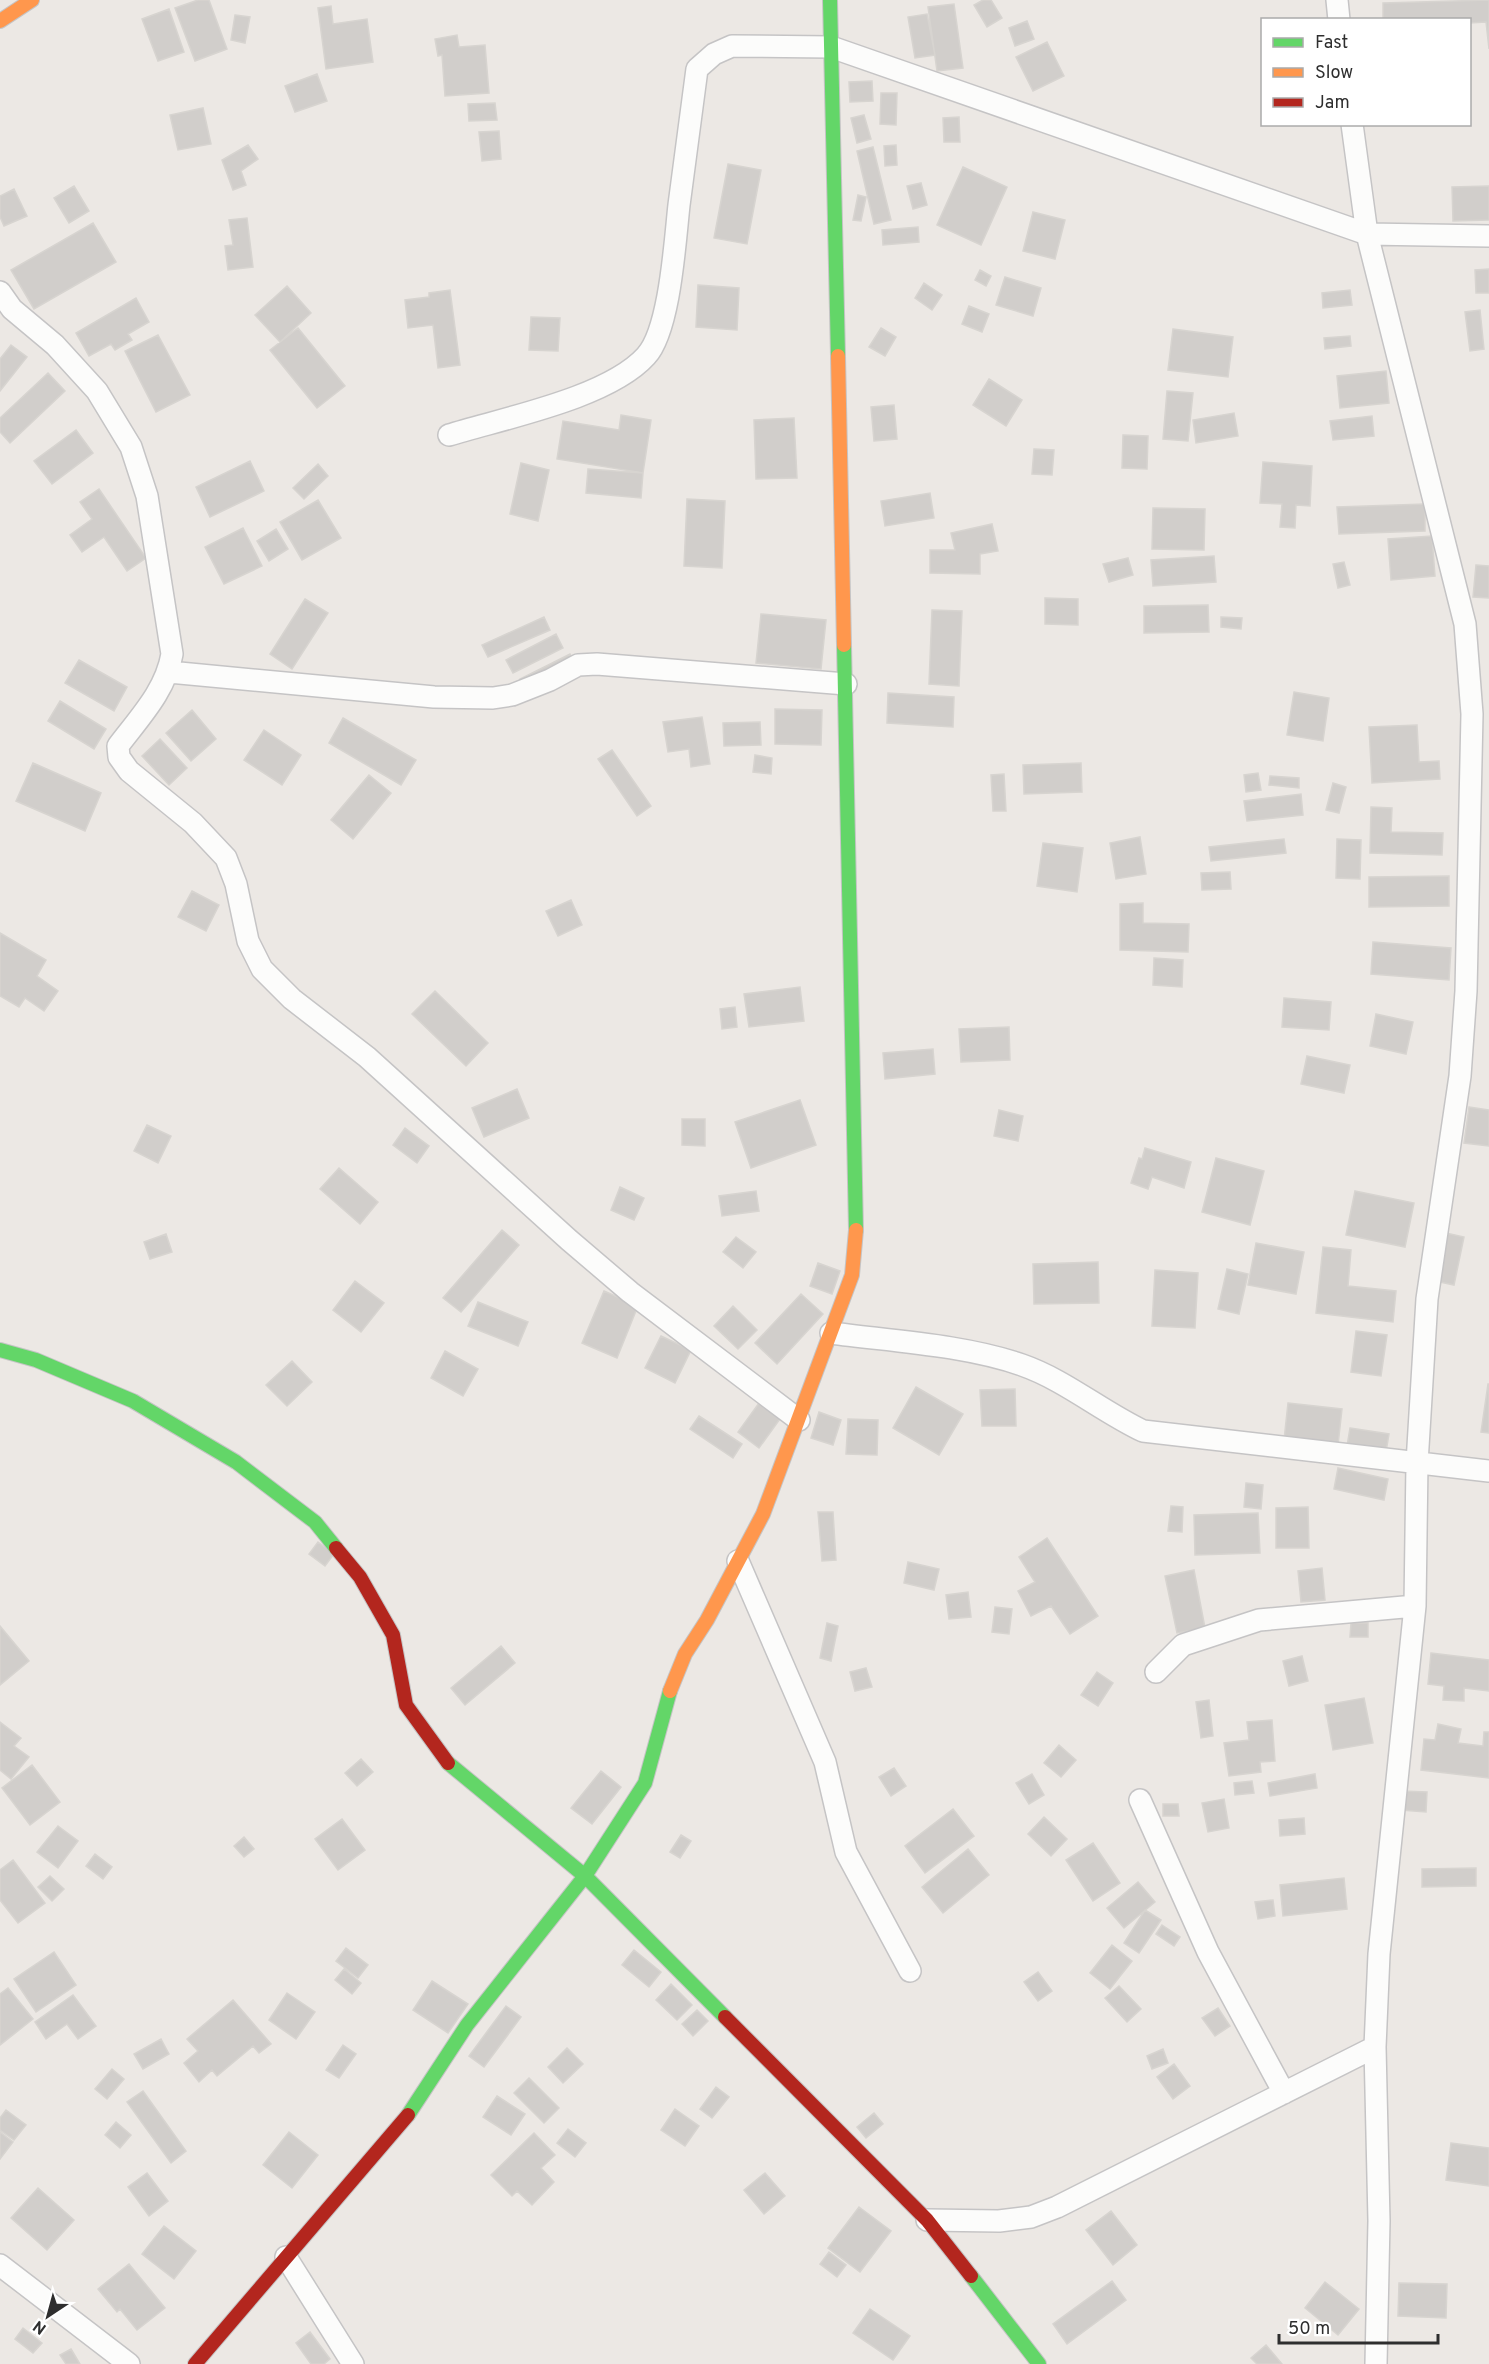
<svg xmlns="http://www.w3.org/2000/svg" width="1489" height="2364" font-family="Overpass,sans-serif">
<style>
.building{fill:#d1cecb;stroke:#d7d4d0;stroke-width:1.5}
.lines{fill:none;stroke-linecap:round;stroke-linejoin:round}
.street-casing{stroke:#c5c4c5;stroke-width:24}
.fast-casing{stroke:#c5c4c5;stroke-width:16}
.slow-casing{stroke:#c5c4c5;stroke-width:16}
.jam-casing{stroke:#c5c4c5;stroke-width:16}
.street{stroke:#fcfcfb;stroke-width:21}
.fast{stroke:#63d668;stroke-width:14}
.slow{stroke:#ff974d;stroke-width:14}
.jam{stroke:#b3261e;stroke-width:14}
</style>
<rect width="100%" height="100%" fill="#ece8e4"/>
<!-- building -->
<path class="building" d="M198,0H209L227,49L195,61L175,8Z
M983,0H991L1002,18L987,27L974,5Z
M1489,0V49L1486,22L1470,23V20H1383V3Z
M954,4L963,68L937,71L928,7Z
M331,6L333,24L367,19L373,62L326,69L318,8Z
M169,9L184,52L158,61L142,19Z
M927,14L935,55L915,58L908,17Z
M235,15L250,17L245,43L231,40Z
M1027,21L1034,39L1015,46L1009,28Z
M457,35L459,47L485,45L489,93L445,96L442,55L438,56L435,39Z
M1047,42L1064,76L1033,91L1016,57Z
M317,74L327,101L295,112L285,86Z
M872,81L873,101L850,102L849,82Z
M881,93H897L896,125L880,124Z
M495,103L497,120L469,121L468,104Z
M203,108L211,144L178,150L170,115Z
M864,115L871,139L857,143L851,118Z
M959,117L960,142H944L943,118Z
M499,131L501,159L482,161L479,132Z
M248,145L258,159L241,171L246,185L233,190L222,160Z
M896,145L897,165L885,166L884,146Z
M873,147L891,220L874,224L857,151Z
M728,164L761,170L747,244L714,238Z
M963,167L1007,187L981,245L937,225Z
M921,183L927,205L913,209L907,186Z
M74,186L89,211L69,223L54,198Z
M1489,186V220L1453,221L1452,187Z
M14,189L27,216L4,226L0,217V196Z
M858,195L866,197L861,221L853,220Z
M1033,212L1065,220L1055,259L1023,251Z
M247,218L253,267L228,270L225,246L233,245L229,220Z
M93,223L116,262L34,309L11,270Z
M918,227L919,242L883,245L882,230Z
M1489,269V293H1476L1475,270Z
M980,270L991,276L986,286L975,280Z
M1005,277L1041,288L1033,316L996,305Z
M924,283L942,295L932,310L915,298Z
M698,285L739,288L737,330L696,327Z
M287,286L311,313L280,342L255,315Z
M450,290L460,365L438,368L433,325L408,328L405,300L429,297V293Z
M1350,290L1352,305L1323,308L1322,293Z
M136,298L149,322L128,334L132,340L115,350L111,344L89,356L76,333Z
M969,306L989,314L982,332L962,324Z
M1480,310L1484,349L1470,351L1465,312Z
M531,317L560,318L558,351L529,350Z
M298,328L345,386L317,408L270,350Z
M881,328L896,337L885,356L869,347Z
M1173,329L1233,337L1228,377L1168,370Z
M158,335L190,395L156,412L125,351Z
M1350,336L1351,346L1325,349L1324,338Z
M11,345L27,357L0,391V359Z
M1386,371L1389,403L1340,408L1337,376Z
M48,373L65,391L10,443L0,432V418Z
M989,379L1022,400L1006,426L973,405Z
M1167,391L1193,393L1188,441L1163,439Z
M894,405L897,439L874,441L871,407Z
M1234,413L1238,436L1196,443L1193,420Z
M621,415L651,420L643,473L557,459L563,421L619,430Z
M1372,416L1374,436L1333,440L1330,421Z
M794,418L797,478L756,479L754,420Z
M76,430L93,453L52,484L34,461Z
M1123,435L1148,436L1147,469L1122,468Z
M1034,449L1054,450L1052,475L1032,474Z
M250,461L264,491L210,517L196,487Z
M1263,462L1312,466L1310,506L1296,505L1295,528L1280,527L1282,504L1260,503Z
M521,463L549,470L538,521L510,514Z
M318,464L328,476L304,499L293,488Z
M588,469L643,473L641,498L586,493Z
M99,489L146,558L127,571L104,537L82,552L70,535L92,519L80,502Z
M930,493L934,518L885,526L881,501Z
M687,499L725,501L722,568L684,566Z
M318,500L341,538L302,560L280,522Z
M1425,504V531L1339,534L1337,507Z
M1153,508L1205,509L1204,550L1152,549Z
M992,524L998,551L980,554V574L930,573V550H955L951,533Z
M243,528L262,566L224,584L205,547Z
M276,529L288,549L269,561L257,541Z
M1432,536L1435,576L1391,580L1388,539Z
M1214,556L1216,582L1153,586L1151,560Z
M1128,558L1133,575L1109,582L1103,564Z
M1344,562L1350,585L1338,588L1333,564Z
M1476,565L1489,566V598L1473,597Z
M1045,598L1078,599V625L1045,624Z
M305,599L328,613L292,669L270,654Z
M1208,605L1209,632L1144,633V606Z
M932,610L962,611L959,686L929,684Z
M761,614L826,620L821,669L756,663Z
M544,617L550,630L488,657L482,645Z
M1221,617L1242,618L1241,629L1221,627Z
M556,634L563,648L513,673L506,660Z
M570,654L574,662L525,688L520,679Z
M79,660L127,687L114,711L65,683Z
M1294,692L1329,698L1323,741L1287,735Z
M888,693L954,697L953,727L887,723Z
M60,701L106,729L94,749L48,721Z
M775,709L822,710L821,745L775,744Z
M192,710L216,739L191,761L166,733Z
M702,717L710,764L691,767L689,749L668,752L663,722Z
M343,718L416,760L401,785L329,743Z
M760,722L761,745L724,746L723,723Z
M1417,725L1419,762L1439,761L1440,779L1372,783L1369,727Z
M264,730L301,755L282,785L244,760Z
M160,739L187,768L169,785L142,756Z
M612,750L651,806L637,816L598,759Z
M755,755L772,758L771,774L753,772Z
M33,763L101,793L85,831L16,801Z
M1081,763L1082,792L1024,794L1023,765Z
M1258,773L1261,790L1246,792L1244,775Z
M1004,774L1006,811H993L991,775Z
M369,775L391,793L353,839L331,820Z
M1270,776L1299,778V788L1269,785Z
M1333,783L1346,787L1339,813L1326,810Z
M1301,794L1303,815L1247,821L1244,801Z
M1371,807L1392,808L1391,832L1443,833L1442,855L1370,853Z
M1140,837L1146,874L1116,879L1110,843Z
M1284,839L1286,853L1211,861L1209,847Z
M1337,839L1361,840L1360,879L1336,878Z
M1043,843L1083,848L1077,892L1037,886Z
M1230,872L1231,889L1202,890L1201,873Z
M1449,876V906L1369,907V877Z
M192,891L219,905L206,931L178,917Z
M571,900L582,925L558,936L546,911Z
M1143,903V923L1189,924L1188,952L1120,950V904Z
M0,933L46,960L37,976L58,991L44,1011L25,998L19,1007L0,996Z
M1373,942L1451,948L1449,980L1371,974Z
M1154,958L1183,960L1182,987L1153,985Z
M800,987L804,1021L749,1027L744,994Z
M435,991L488,1043L466,1066L412,1014Z
M1284,998L1331,1002L1329,1030L1282,1027Z
M735,1007L737,1027L722,1029L720,1009Z
M1376,1014L1413,1022L1406,1054L1370,1046Z
M1009,1027L1010,1060L961,1062L959,1029Z
M933,1049L935,1074L885,1079L883,1053Z
M1307,1056L1350,1065L1344,1093L1301,1084Z
M517,1089L529,1118L484,1137L472,1108Z
M800,1100L816,1145L751,1168L735,1122Z
M1469,1107L1489,1110V1146L1464,1143Z
M999,1110L1023,1116L1018,1141L994,1136Z
M682,1119H705V1146L682,1145Z
M147,1125L171,1136L158,1163L134,1151Z
M405,1128L429,1146L417,1163L393,1145Z
M1145,1148L1191,1162L1184,1188L1152,1177L1148,1189L1131,1183L1139,1158L1142,1159Z
M1216,1158L1264,1171L1250,1225L1202,1212Z
M339,1168L378,1202L360,1224L320,1189Z
M620,1187L644,1198L634,1220L611,1210Z
M756,1191L759,1211L722,1216L719,1196Z
M1355,1191L1414,1203L1405,1247L1346,1235Z
M502,1230L519,1245L461,1312L443,1298Z
M1446,1233L1464,1237L1454,1285L1435,1281Z
M166,1234L172,1252L150,1259L144,1242Z
M736,1237L756,1252L743,1268L723,1252Z
M1256,1243L1304,1252L1296,1294L1248,1285Z
M1323,1247L1351,1250L1348,1286L1396,1291L1393,1322L1316,1313Z
M1098,1262L1099,1303L1034,1304L1033,1264Z
M818,1263L840,1271L832,1294L810,1286Z
M1227,1269L1248,1274L1239,1314L1218,1309Z
M1155,1270L1198,1273L1195,1328L1152,1326Z
M355,1281L384,1303L361,1332L333,1310Z
M604,1291L638,1306L617,1358L582,1343Z
M801,1294L823,1314L777,1364L755,1343Z
M478,1302L528,1322L518,1346L468,1326Z
M733,1306L757,1330L738,1349L714,1326Z
M1356,1331L1387,1335L1381,1376L1351,1372Z
M661,1336L691,1350L675,1383L645,1368Z
M445,1351L478,1369L463,1396L431,1378Z
M292,1361L312,1382L287,1406L266,1385Z
M1488,1384H1489V1433L1481,1432Z
M916,1387L963,1414L939,1455L893,1428Z
M1015,1389L1016,1426H982L980,1390Z
M759,1403L780,1419L759,1448L738,1432Z
M1288,1403L1342,1409L1338,1445L1284,1440Z
M819,1412L841,1420L833,1445L811,1438Z
M699,1416L742,1444L733,1458L690,1429Z
M848,1419L878,1420L877,1455L846,1454Z
M1350,1428L1389,1434L1386,1452L1347,1446Z
M1338,1468L1388,1479L1384,1500L1334,1489Z
M1246,1483L1263,1485L1261,1509L1244,1507Z
M1171,1506L1183,1507L1182,1532L1168,1531Z
M1308,1507L1309,1548H1276V1508Z
M818,1512H833L836,1560L822,1561Z
M1258,1513L1260,1553L1195,1555L1194,1515Z
M1047,1538L1098,1616L1070,1634L1051,1606L1031,1616L1018,1591L1035,1582L1019,1557Z
M318,1542L334,1554L325,1566L309,1554Z
M908,1562L939,1569L934,1590L904,1583Z
M1322,1568L1325,1600L1301,1602L1298,1571Z
M1194,1570L1205,1628L1177,1633L1165,1576Z
M968,1592L971,1617L949,1619L946,1595Z
M995,1607L1012,1609L1009,1634L992,1632Z
M827,1623L838,1626L831,1661L820,1658Z
M1351,1623H1368V1637H1350Z
M0,1626L29,1661L0,1685Z
M501,1646L515,1663L465,1705L451,1688Z
M1431,1653L1489,1660V1691L1464,1688V1701L1443,1700L1444,1686L1428,1684Z
M1302,1656L1308,1681L1289,1686L1283,1661Z
M866,1668L872,1687L855,1691L850,1672Z
M1097,1672L1113,1683L1098,1706L1081,1695Z
M1364,1698L1373,1743L1333,1750L1325,1705Z
M1209,1700L1213,1736L1201,1738L1196,1702Z
M1272,1720L1275,1761L1260,1762L1261,1772L1229,1776L1224,1743L1249,1740L1247,1722Z
M0,1722L21,1738L14,1746L29,1757L11,1779L0,1770Z
M1438,1724L1461,1729L1458,1743L1483,1746L1484,1732H1489V1778L1421,1770L1424,1739L1435,1740Z
M1059,1745L1076,1760L1061,1777L1044,1763Z
M361,1759L373,1772L357,1786L345,1773Z
M32,1765L60,1802L30,1825L2,1788Z
M894,1768L906,1786L891,1796L879,1777Z
M601,1771L621,1787L592,1824L571,1808Z
M1032,1774L1044,1795L1029,1804L1016,1783Z
M1315,1774L1317,1788L1270,1796L1268,1783Z
M1252,1781L1254,1793L1235,1795L1234,1783Z
M1402,1791L1427,1792L1426,1812L1401,1810Z
M1224,1799L1229,1828L1208,1832L1202,1803Z
M1163,1804H1178L1179,1816H1163Z
M953,1809L974,1836L925,1873L905,1846Z
M1044,1817L1067,1839L1051,1856L1028,1834Z
M1304,1818L1305,1834L1280,1836L1279,1820Z
M342,1819L365,1850L338,1870L315,1839Z
M58,1826L78,1841L58,1868L37,1852Z
M681,1835L691,1841L680,1858L670,1852Z
M244,1837L254,1849L244,1857L234,1846Z
M1093,1843L1120,1883L1093,1901L1066,1860Z
M968,1849L989,1875L943,1913L922,1887Z
M95,1854L112,1867L103,1879L86,1866Z
M13,1860L45,1903L18,1923L0,1900V1870Z
M1476,1868V1886L1422,1887V1869Z
M50,1876L64,1889L52,1901L38,1887Z
M1344,1878L1347,1909L1283,1916L1280,1885Z
M1138,1882L1155,1902L1124,1928L1107,1908Z
M1273,1900L1275,1916L1258,1919L1255,1902Z
M1145,1910L1161,1920L1139,1953L1124,1943Z
M1162,1925L1180,1937L1174,1946L1156,1934Z
M1112,1945L1132,1961L1110,1989L1090,1973Z
M346,1948L368,1965L358,1978L336,1961Z
M634,1950L661,1972L649,1987L622,1965Z
M54,1952L76,1985L36,2012L14,1979Z
M344,1969L361,1983L352,1994L335,1980Z
M1038,1972L1052,1991L1038,2001L1024,1982Z
M432,1981L468,2004L448,2033L413,2010Z
M671,1984L692,2005L677,2020L656,2000Z
M1119,1986L1141,2009L1127,2022L1105,1998Z
M8,1988L33,2019L0,2045V1994Z
M287,1993L315,2012L296,2039L269,2020Z
M73,1995L96,2026L78,2039L67,2024L46,2039L35,2022Z
M233,2000L271,2044L259,2053L253,2046L217,2076L212,2070L199,2082L184,2063L198,2051L187,2039Z
M506,2006L521,2017L484,2067L469,2056Z
M1218,2008L1230,2026L1215,2036L1202,2018Z
M697,2010L708,2021L693,2036L682,2024Z
M161,2039L169,2054L143,2069L134,2054Z
M343,2045L356,2054L339,2078L326,2070Z
M567,2048L583,2064L563,2083L548,2067Z
M1163,2049L1168,2063L1152,2069L1147,2056Z
M1174,2064L1190,2086L1173,2099L1157,2077Z
M112,2069L124,2079L107,2099L95,2089Z
M529,2078L559,2108L544,2123L514,2093Z
M716,2087L729,2097L712,2118L700,2109Z
M143,2091L186,2151L171,2163L127,2102Z
M497,2096L525,2114L511,2135L483,2117Z
M675,2109L699,2126L685,2146L661,2130Z
M6,2110L26,2125L14,2140L0,2130V2118Z
M874,2113L883,2124L866,2138L857,2127Z
M116,2122L131,2135L120,2148L105,2135Z
M568,2129L586,2143L575,2157L557,2143Z
M0,2132L13,2142L0,2159Z
M289,2132L318,2155L292,2188L263,2165Z
M534,2133L555,2155L541,2168L554,2182L532,2205L517,2191L512,2196L491,2175Z
M1451,2143L1489,2148V2186L1446,2180Z
M147,2173L168,2201L149,2216L128,2187Z
M765,2173L785,2196L764,2214L744,2190Z
M38,2188L74,2220L47,2250L11,2218Z
M859,2207L891,2231L860,2272L828,2248Z
M1111,2211L1137,2245L1113,2265L1086,2230Z
M164,2226L196,2251L174,2279L142,2254Z
M829,2252L846,2265L837,2277L820,2264Z
M129,2264L165,2308L137,2330L120,2309L117,2312L98,2289Z
M1112,2281L1126,2300L1067,2344L1053,2324Z
M1325,2282L1359,2309L1338,2335L1305,2308Z
M1399,2283L1447,2284L1446,2318L1398,2316Z
M870,2309L910,2336L893,2360L853,2333Z
M23,2328L42,2343L33,2353L15,2339Z
M310,2332L330,2359L324,2364H311L296,2343Z
M1266,2345L1282,2364H1257L1251,2358Z
M71,2349L80,2364H66L60,2355Z"/>
<g class="lines">
<!-- street casing -->
<g class="street-casing">
<path id="street" d="M1337,0L1339,20
M1352,124L1367,234L1465,624L1472,714L1466,991L1460,1076L1427,1299L1417,1463L1415,1606L1379,1954L1375,2047L1379,2221L1376,2364
M0,292L12,309L55,345L97,391L131,447L147,496L172,654C166,690 140,717 118,746L119,757L129,771L193,823L226,858L236,884L248,941L262,969L292,999L367,1057L569,1240L630,1292L799,1420
M449,435C504,418 608,398 646,356C670,330 675,241 679,205C685,160 691,114 697,69L714,54L732,46L831,47L1367,234L1489,236
M169,672L434,697L493,698L512,695L550,680L578,665L597,664L846,684
M831,1333C891,1341 965,1345 1022,1365C1065,1380 1101,1411 1143,1431L1489,1471
M738,1561L825,1762L846,1852L910,1971
M1156,1672L1183,1645L1259,1620L1415,1606
M1140,1800L1208,1952L1284,2093
M927,2220L999,2221L1031,2217L1057,2207L1375,2047
M286,2257L353,2364
M0,2265L129,2364"/>
</g>
<!-- fast casing -->
<g class="fast-casing">
<path id="fast" d="M830,0L838,356
M844,645L856,1230
M0,1350L36,1360L133,1401L236,1462L315,1522L336,1548
M448,1763L585,1876L725,2017
M408,2115L467,2025L585,1876L645,1783L670,1691
M971,2276L1039,2364"/>
</g>
<!-- slow casing -->
<g class="slow-casing">
<path id="slow" d="M0,21L32,0
M838,356L844,645
M670,1691L685,1654L707,1620L763,1514L852,1275L856,1230"/>
</g>
<!-- jam casing -->
<g class="jam-casing">
<path id="jam" d="M336,1548L360,1577L393,1635L406,1705L448,1763
M725,2017L927,2220L971,2276
M195,2364L408,2115"/>
</g>
<!-- street -->
<use href="#street" class="street"/>
<!-- fast -->
<use href="#fast" class="fast"/>
<!-- slow -->
<use href="#slow" class="slow"/>
<!-- jam -->
<use href="#jam" class="jam"/>
</g>
<!-- legend -->
<rect x="1261" y="18" width="210" height="108" fill="#ffffff" stroke="#ababab" stroke-width="1.5"/>
<rect x="1273" y="38" width="30" height="9" fill="#63d668" stroke="#ababab" stroke-width="1.5"/>
<text x="1315" y="48" font-size="18" fill="#2e2e2e">Fast</text>
<rect x="1273" y="68" width="30" height="9" fill="#ff974d" stroke="#ababab" stroke-width="1.5"/>
<text x="1315" y="78" font-size="18" fill="#2e2e2e">Slow</text>
<rect x="1273" y="98" width="30" height="9" fill="#b3261e" stroke="#ababab" stroke-width="1.5"/>
<text x="1315" y="108" font-size="18" fill="#2e2e2e">Jam</text>
<!-- north arrow -->
<g transform="translate(48 2316) rotate(216)" stroke="#ffffff" stroke-width="4.5" paint-order="stroke">
<path d="M0-4.5L10 22L0 15L-10 22Z" fill="#2e2e2e"/>
<text y="-9" font-size="16" font-weight="bold" text-anchor="middle" fill="#2e2e2e">N</text>
</g>
<!-- scale -->
<path d="M1279 2334v9h159v-9" fill="none" stroke="#2e2e2e" stroke-width="3"/>
<text x="1288" y="2334" font-size="18" fill="#2e2e2e" stroke="#ffffff" stroke-width="4.5" paint-order="stroke">50 m</text>
</svg>
